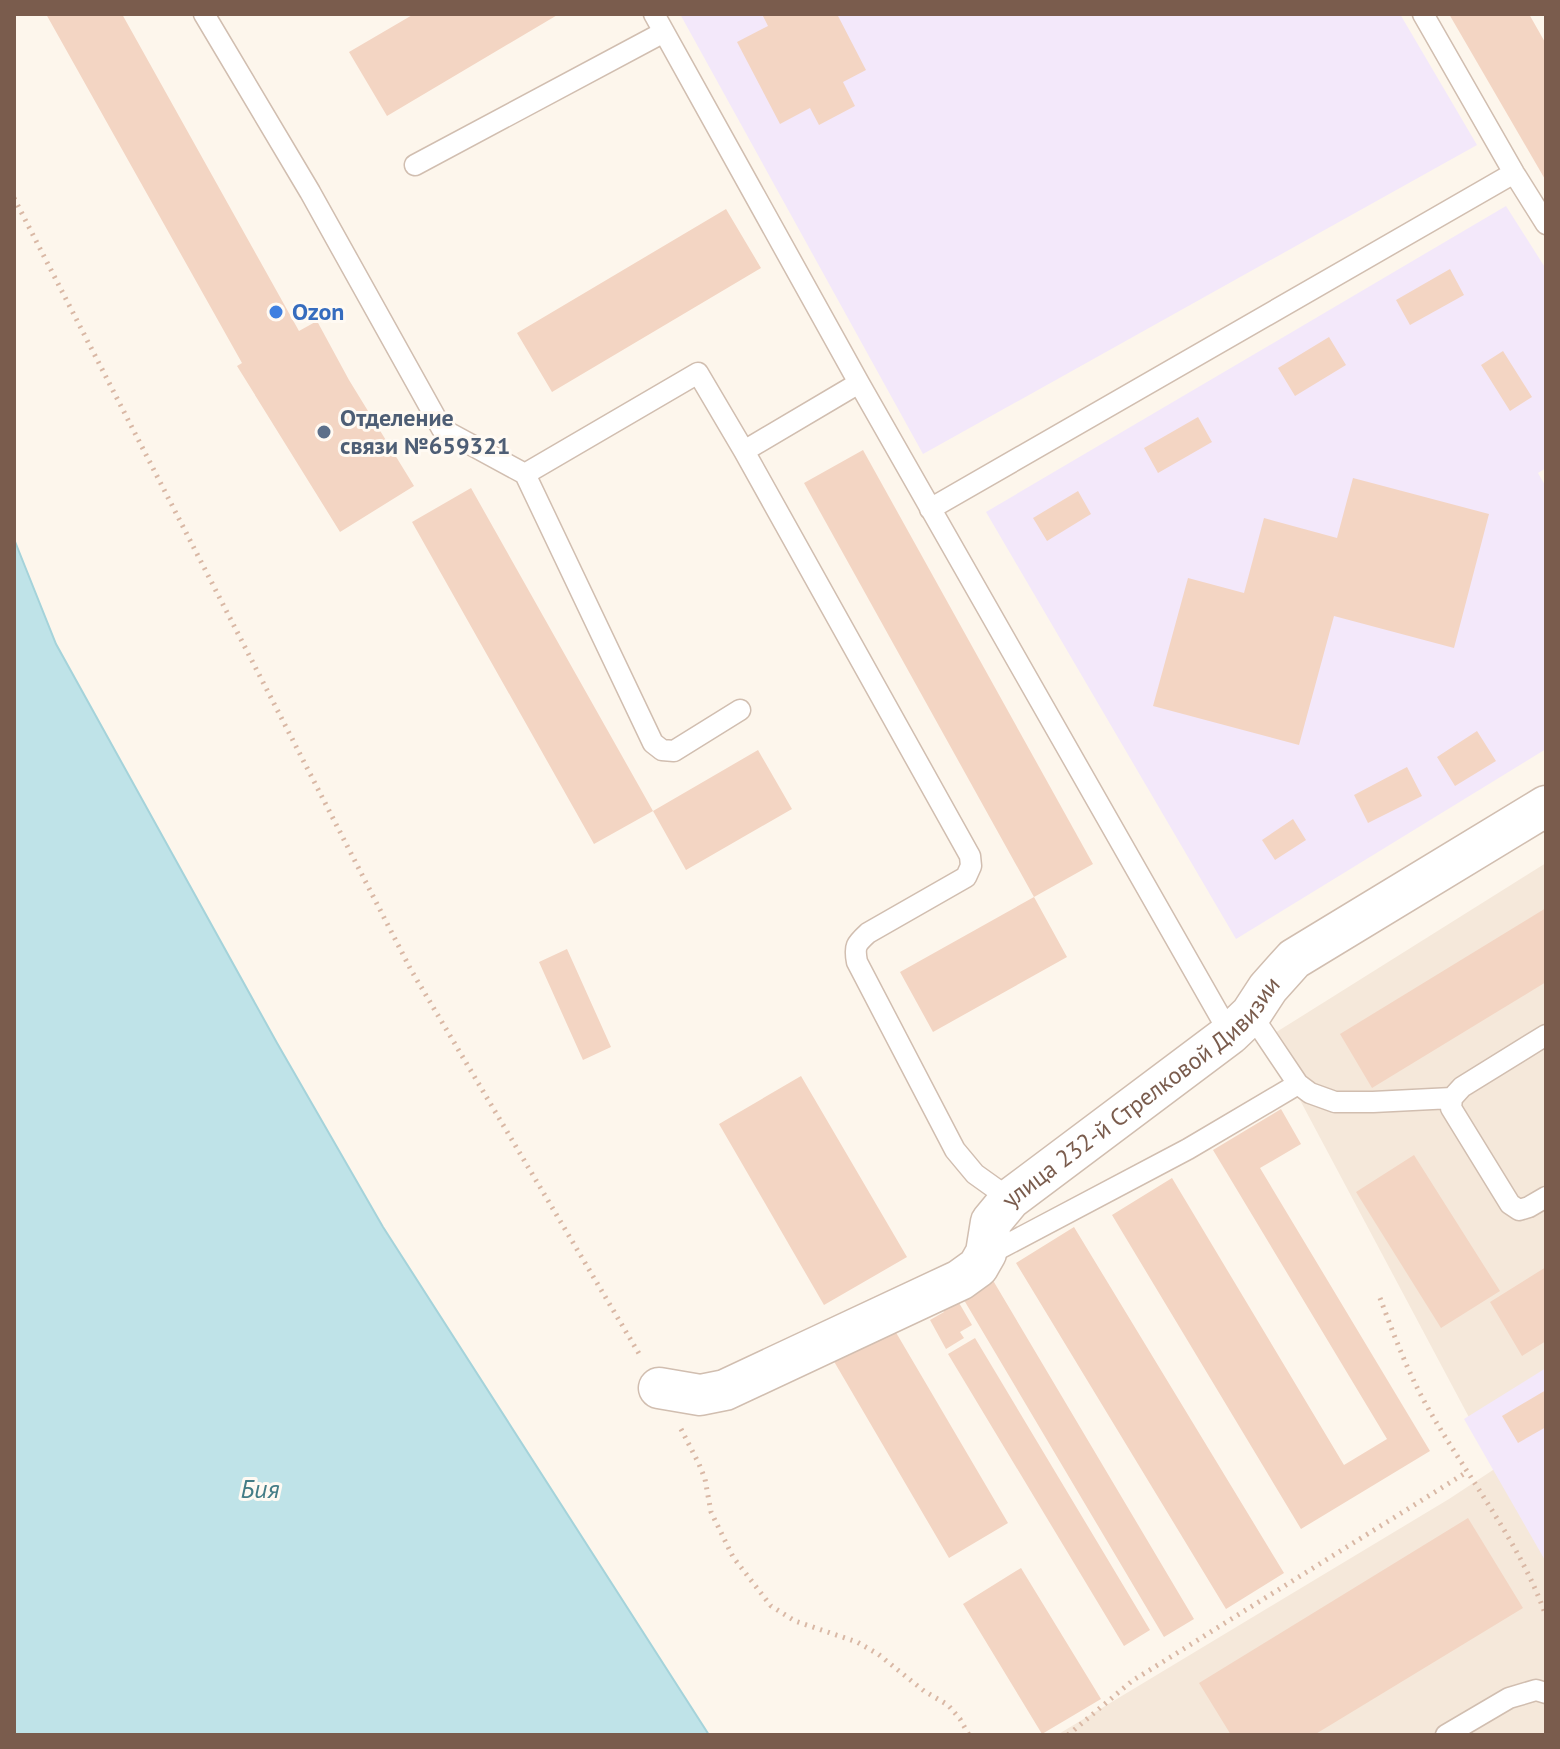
<svg xmlns="http://www.w3.org/2000/svg" width="1560" height="1749" font-family="'PT Sans',sans-serif">
<style>
.residential{fill:#f5e8da}
.education{fill:#f3e8fa}
.water{fill:#bfe3e8;stroke:#a5d3da;stroke-width:2}
.building{fill:#f3d5c3}
.lines{fill:none;stroke-linecap:round;stroke-linejoin:round}
.service-casing{stroke:#d1beb0;stroke-width:23}
.minor-casing{stroke:#d1beb0;stroke-width:43}
.path{stroke:#d9b8a5;stroke-width:5;stroke-dasharray:2 6;stroke-linecap:butt}
.service{stroke:#fff;stroke-width:20}
.minor{stroke:#fff;stroke-width:40}
.shop-dot{fill:#3f7fe0;stroke:#fffaf3;stroke-width:3}
.service-dot{fill:#5c6f8a;stroke:#fffaf3;stroke-width:3}
.labels{text-anchor:middle;stroke-width:6;stroke-linejoin:round;paint-order:stroke}
.shop-label{font-size:24px;font-weight:bold;fill:#366cbe;stroke:#fffaf3;text-anchor:start}
.service-label{font-size:24px;font-weight:bold;fill:#4e5e75;stroke:#fffaf3;text-anchor:start}
.street-label{font-size:24px;fill:#7a5c4d;stroke:#fffaf3}
.water-label{font-size:26px;font-style:italic;fill:#437c86;stroke:#fffaf3}
</style>
<rect width="100%" height="100%" fill="#fdf6ec"/>
<!-- residential -->
<path class="residential" d="M1546,863V1735H1057L1449,1499L1496,1468L1267,1038Z"/>
<!-- education -->
<path class="education" d="M680,14H1400L1477,145L923,454Z
M1506,206L1546,269V468L1538,473L1546,487V749L1236,939L986,512Z
M1546,1368V1562L1464,1419Z"/>
<!-- water -->
<path class="water" d="M14,539L56,644L277,1043L383,1227L709,1735H14Z"/>
<!-- building -->
<path class="building" d="M46,14H122L299,331L317,321L349,380L414,486L340,532L237,366L242,363Z
M414,14H559L387,116L349,52Z
M762,14H837L866,70L843,82L855,106L819,125L810,108L780,124L737,42L768,26Z
M1449,14H1529L1546,44V181Z
M726,209L761,268L552,392L517,333Z
M1450,269L1464,295L1410,325L1396,300Z
M1329,337L1346,365L1295,396L1278,368Z
M1503,351L1532,397L1510,411L1481,365Z
M1198,417L1212,442L1158,473L1144,448Z
M863,450L1093,864L1034,897L804,483Z
M1353,478L1489,514L1454,648L1334,616L1299,745L1153,706L1188,578L1244,593L1264,518L1337,538Z
M471,488L653,811L594,844L412,522Z
M1078,491L1091,514L1047,541L1033,518Z
M1477,731L1496,761L1455,786L1437,757Z
M758,750L792,809L686,870L653,811Z
M1407,767L1422,796L1368,823L1354,795Z
M1293,819L1306,840L1275,860L1262,840Z
M1034,897L1067,957L933,1032L900,972Z
M1546,908V982L1372,1088L1340,1034Z
M567,949L611,1047L583,1060L539,962Z
M801,1076L907,1257L824,1305L719,1124Z
M1281,1109L1301,1144L1260,1168L1430,1451L1301,1529L1112,1215L1172,1178L1344,1465L1387,1439L1213,1150Z
M1414,1155L1500,1291L1441,1328L1356,1192Z
M1074,1227L1284,1573L1226,1609L1016,1263Z
M1546,1267V1341L1522,1356L1490,1302Z
M988,1272L1194,1619L1164,1637L958,1290Z
M955,1296L972,1325L960,1332L964,1338L946,1349L930,1320L944,1312L940,1305Z
M891,1324L1008,1523L949,1558L832,1358Z
M975,1338L1150,1630L1124,1646L948,1354Z
M1546,1390V1427L1518,1443L1502,1416Z
M1468,1518L1523,1608L1314,1735H1231L1199,1683Z
M1021,1568L1101,1699L1042,1734L963,1604Z"/>
<g class="lines">
<!-- service casing -->
<g class="service-casing">
<path id="service" d="M204,14L310,192L442,429L525,474L653,743L662,750L674,751L740,710
M654,14L859,383L1230,1034
M1423,14L1514,173L1546,224
M415,165L664,32
M744,451L859,383
M525,474L698,373L744,451L970,856L971,866L966,877L868,933C856,944 854,946 857,962L955,1150L975,1174L1010,1199
M930,509L1514,173
M1251,1014L1298,1084L1310,1093L1335,1102H1373L1452,1098
M1546,1035L1462,1087L1452,1098L1451,1108L1510,1204L1519,1210L1529,1207L1546,1197
M995,1251L1188,1149L1298,1084
M1446,1735L1509,1698L1536,1690L1546,1693"/>
</g>
<!-- minor casing -->
<g class="minor-casing">
<g id="minor">
<path id="s1" d="M659,1388L700,1395L725,1390L960,1280L978,1267L986,1253L991,1222L1010,1199L1230,1034L1251,1014L1268,988L1294,959L1546,806"/>
</g>
</g>
<!-- path -->
<path class="path" d="M14,198L411,970L641,1357
M1380,1298C1395,1338 1410,1378 1432,1415C1470,1480 1521,1545 1546,1616
M681,1429L699,1464L705,1479L711,1512L733,1557L771,1606L795,1621L857,1642L878,1654L924,1691L948,1705L960,1719L969,1735
M1068,1735L1132,1681L1467,1472"/>
<!-- service -->
<use href="#service" class="service"/>
<!-- minor -->
<use href="#minor" class="minor"/>
</g>
<!-- markers -->
<circle class="shop-dot" cx="276" cy="312" r="8"/>
<circle class="service-dot" cx="324" cy="432" r="8"/>
<g class="labels">
<!-- shop labels -->
<g class="shop-label">
<text x="292" y="320">Ozon</text>
</g>
<!-- service labels -->
<g class="service-label">
<text x="340" y="426">Отделение<tspan x="340" dy="28">связи №659321</tspan></text>
</g>
<!-- street labels -->
<g class="street-label">
<text dy="8" stroke="none"><textPath href="#s1" startOffset="596">улица 232-й Стрелковой Дивизии</textPath></text>
</g>
<!-- water labels -->
<g class="water-label">
<text x="260" y="1498">Бия</text>
</g>
</g>
<!-- border -->
<rect width="1560" height="1749" fill="none" stroke="#7a5c4d" stroke-width="32"/>
</svg>
